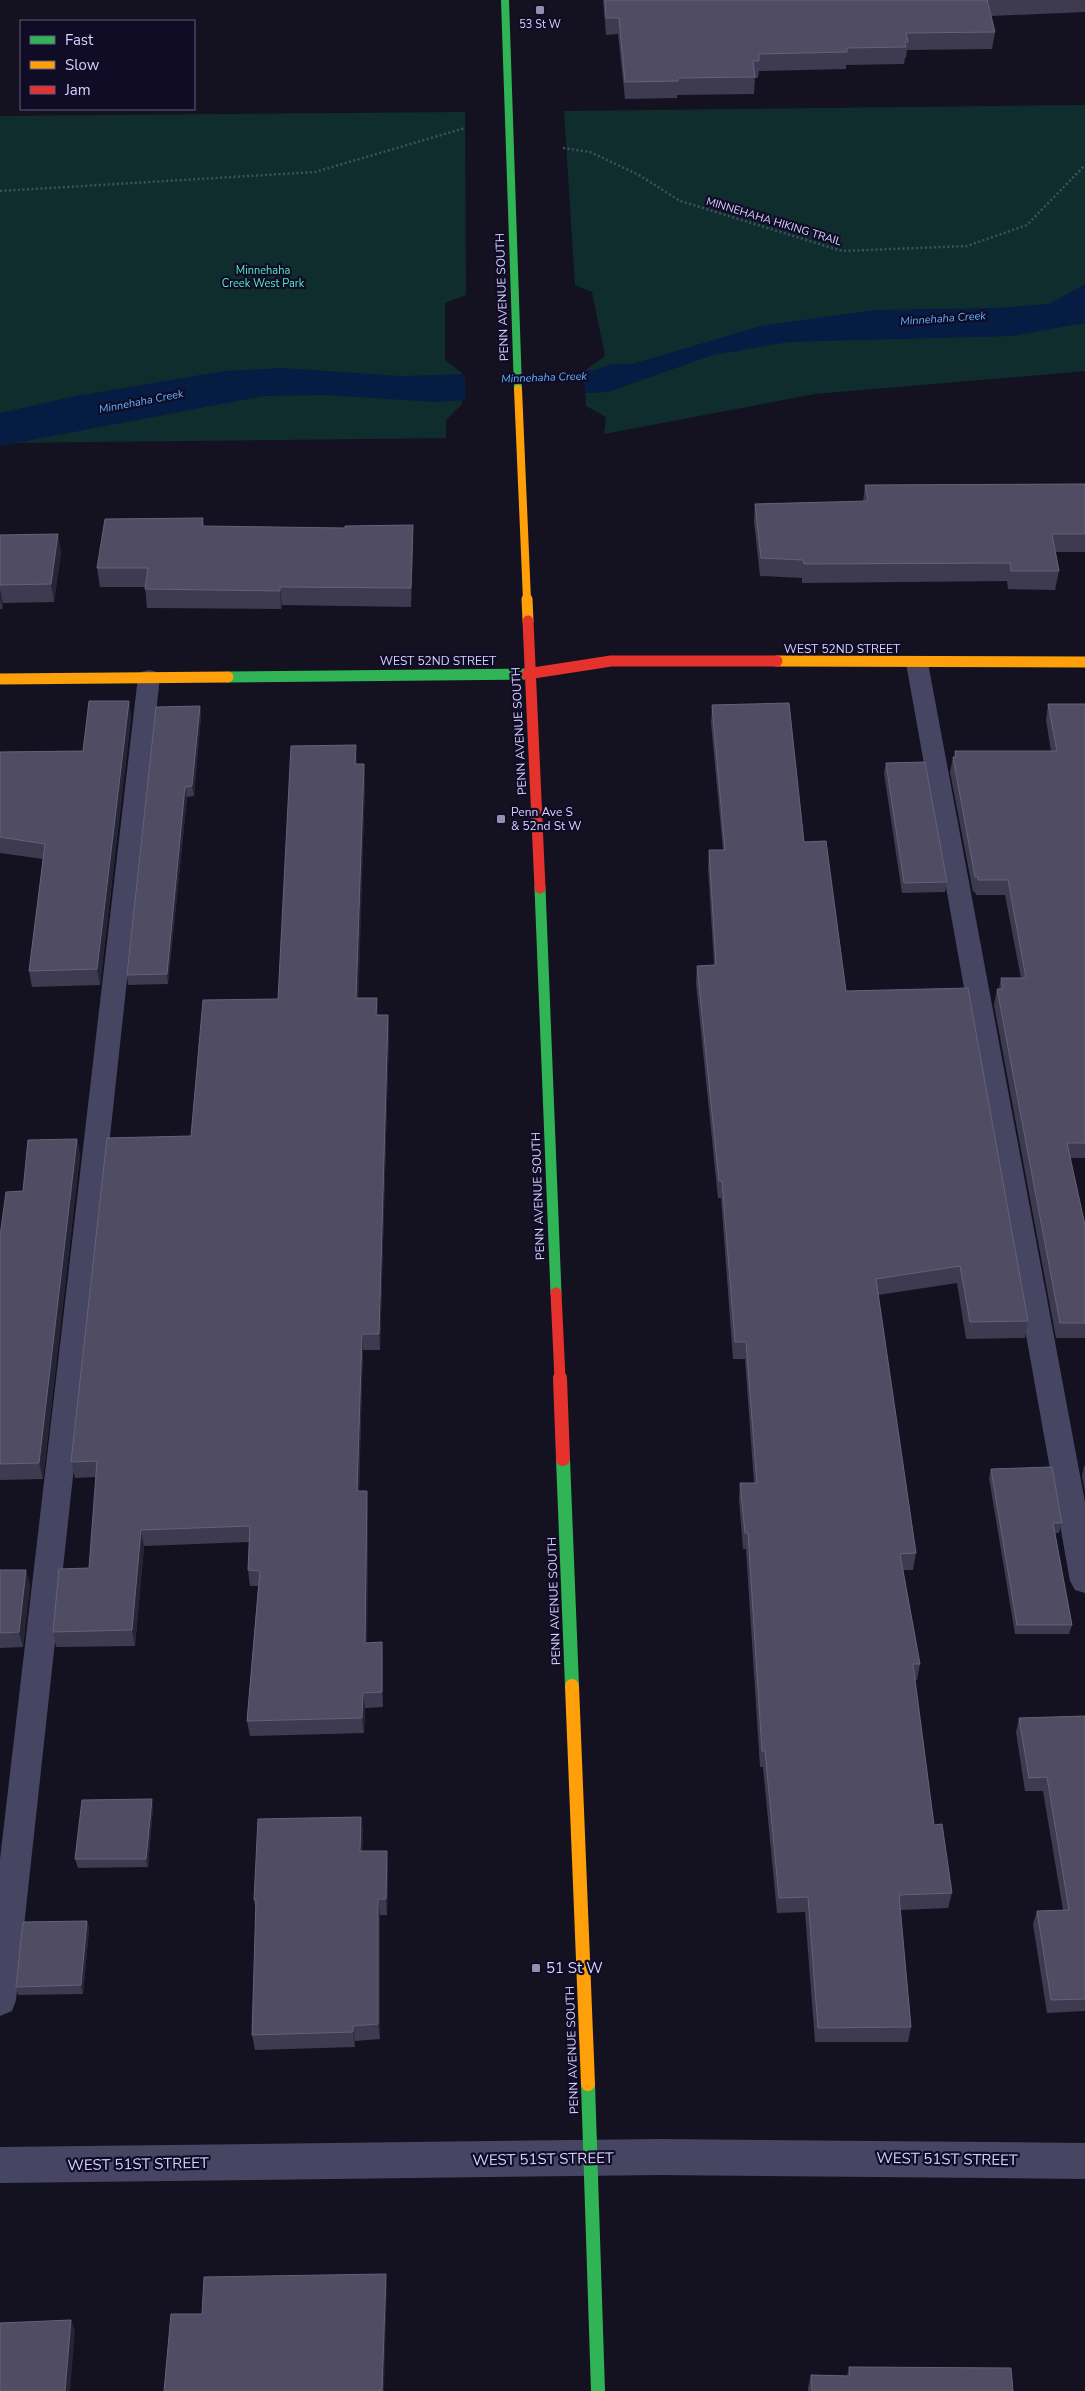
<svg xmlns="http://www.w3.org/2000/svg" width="1085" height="2391" font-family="'Nunito Sans',sans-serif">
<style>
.green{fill:#102d2e}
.water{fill:#061c43}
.pier{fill:#141220}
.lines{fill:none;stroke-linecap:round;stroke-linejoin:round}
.path{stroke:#414f60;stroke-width:2.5;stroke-dasharray:2 2.5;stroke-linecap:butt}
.lane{fill:#474662;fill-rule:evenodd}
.street{fill:#474662;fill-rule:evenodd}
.fast-far2{stroke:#30b455;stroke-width:8}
.fast-far1{stroke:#30b455;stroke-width:11}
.fast{stroke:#30b455;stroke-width:14}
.slow-far2{stroke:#ff9f0a;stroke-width:8}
.slow-far1{stroke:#ff9f0a;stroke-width:11}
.slow{stroke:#ff9f0a;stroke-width:14}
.jam-far1{stroke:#e5322d;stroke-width:11}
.jam{stroke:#e5322d;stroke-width:14}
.wall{fill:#3e3b50}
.shaded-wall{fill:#272435}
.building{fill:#4f4c63;stroke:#64617b}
.poi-dot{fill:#938fb1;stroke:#110c26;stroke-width:2}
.labels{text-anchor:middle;stroke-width:4.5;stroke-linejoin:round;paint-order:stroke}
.far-poi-label{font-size:11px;fill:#d7d2ff;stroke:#110c26}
.far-street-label{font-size:11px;fill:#d7d2ff;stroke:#110c26}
.far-park-label{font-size:11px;fill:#52ebc4;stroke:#110c26}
.far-water-label{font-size:11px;font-style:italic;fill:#60b5ff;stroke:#110c26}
.street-label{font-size:12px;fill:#d7d2ff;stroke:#110c26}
.poi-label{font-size:12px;fill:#d7d2ff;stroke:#110c26;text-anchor:start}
.near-poi-label{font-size:15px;fill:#d7d2ff;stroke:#110c26;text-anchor:start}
.near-street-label{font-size:15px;fill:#d7d2ff;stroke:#110c26}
</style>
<rect width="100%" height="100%" fill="#141220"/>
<!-- green -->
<path class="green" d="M1085,105V371L815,394L604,434L606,417L586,406L584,371L605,356L592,292L575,285L564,111Z
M465,112L466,295L445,303V360L462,373V404L446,420V438L0,443V116Z"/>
<!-- water -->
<path class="water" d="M1085,284V323L1012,336L789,342L713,355L608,392L435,402L325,395L264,396L0,446V413L76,396L224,371L283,368L401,376L595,370L611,364H632L761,326L874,310L998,308L1049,304Z"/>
<!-- pier -->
<path class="pier" d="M584,367L585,396L465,403V371Z"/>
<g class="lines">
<!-- path -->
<path class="path" d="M563,148L590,152L639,175L680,201L842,251L967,246L1027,225L1085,165
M0,191L315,172L465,128"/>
<!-- lane -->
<path class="lane" d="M917,656L925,658L928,663L1085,1502V1593L1075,1590L1070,1581L906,663L909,658Z
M149,670L157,672L160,677L16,2000L12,2011L0,2016V1859L138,677L141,672Z"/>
<!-- street -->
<path class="street" d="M661,2139L1085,2143V2179L661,2175L0,2183V2147Z"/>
<!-- fast-far2 -->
<path class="fast-far2" d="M505,0L518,389"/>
<!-- fast-far1 -->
<path class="fast-far1" d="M228,677L527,674
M540,888L556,1293"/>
<!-- fast -->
<path class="fast" d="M563,1459L572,1686
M588,2084L598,2391"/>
<!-- slow-far2 -->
<path class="slow-far2" d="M518,389L527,600"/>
<!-- slow-far1 -->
<path class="slow-far1" d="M527,599L528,621
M777,661L1085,662
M0,679L228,677"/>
<!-- slow -->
<path class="slow" d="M572,1686L588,2084"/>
<!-- jam-far1 -->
<path class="jam-far1" d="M528,621L540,888
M527,674L611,661H777
M556,1293L560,1379"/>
<!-- jam -->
<path class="jam" d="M560,1378L563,1459"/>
</g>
<!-- wall -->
<path class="wall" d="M603,0H1085V12L991,16L995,32L992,49L907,50L906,58H905L904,64L846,65V69L759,71L758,78H755L754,94L677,95V98L625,99L618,34L606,35Z
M1085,484V552H1055L1059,571L1055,590L1008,589L1007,581L802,583V578L760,576L754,522L755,504L863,502L865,485Z
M203,518L204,526L413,543L411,607L282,605L281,609L147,608L145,587H100L97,568Z
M0,535L61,552L54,602L3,603L2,609H0Z
M129,701L131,717L100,985L32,987L29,971L43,859L0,853V752L83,751Z
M1048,704H1085V1158H1070L1085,1225V1338H1056L994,1005L997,989H999L1001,978H1021L1005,895H976L975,892H973L950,772L953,757H954L955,751H1051L1046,720Z
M712,705L804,842L846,991L1028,1321L1025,1338L966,1339L957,1283L878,1295L916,1553L913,1570H903L920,1664L917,1680H915L934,1825L952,1893L948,1908L900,1910L911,2027L908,2042H815L805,1912L777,1913L763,1767H760L746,1549H743L739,1500L740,1483H754L745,1359H733L721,1198H718L696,983L697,966L714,965L708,868L709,850H723L711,723Z
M200,706L201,716L194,796L187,797L168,984L128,985L127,975Z
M886,763L947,882L945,892L902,893L884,773Z
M357,764H364L365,781L358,998L378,1015H388L389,1032L380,1350H363L359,1491L368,1506L367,1643L383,1657V1707L365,1708L364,1733L250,1736L247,1721L258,1586H250L248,1570L249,1542L144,1546L135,1646L56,1647L53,1632L89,1568L96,1477L75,1478L71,1462L191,1136L278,999Z
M77,1139L80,1155L43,1479L0,1480V1236L23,1191Z
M1084,1466H1085V1492L1082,1476Z
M991,1469L1062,1523L1059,1533H1055L1072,1625L1069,1634H1015L989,1478Z
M0,1570L30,1585L23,1647L0,1648Z
M1085,1716V2011L1047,2013L1033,1924L1037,1911L1063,1910L1043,1791H1025L1016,1732L1019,1718Z
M153,1807L148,1867L78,1868L75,1859Z
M361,1817L363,1833L362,1851L388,1867L387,1915H380V2039L355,2041V2047L255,2050L252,2035L256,1913L254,1900Z
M87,1921L89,1929L83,1994L18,1995L16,1987Z
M849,2367L1013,2391H808V2388L811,2375L847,2376Z"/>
<!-- shaded-wall -->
<path class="shaded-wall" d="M413,525V543L411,607V588Z
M58,534L61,552L54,602L51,584Z
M280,587L282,605L281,609L280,591Z
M0,589L3,603L2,609L0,600Z
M129,701L131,717L100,985L97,969Z
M200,706L201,716L194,796L192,786Z
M356,745L357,762L356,781L355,764Z
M364,764L365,781L358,1015L356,998Z
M185,787L187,797L168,984L167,974Z
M377,998L378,1014L377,1032L376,1015Z
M388,1015L389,1032L380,1350L379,1334Z
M77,1139L80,1155L43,1479L39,1463Z
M362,1334L363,1350L358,1507L357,1491Z
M367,1491L368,1506L367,1658L365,1643Z
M141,1530L144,1546L135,1646L132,1630Z
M26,1570L30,1585L23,1647L19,1632Z
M382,1642L383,1657V1707L382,1692Z
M363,1693L365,1708L364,1733L362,1718Z
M152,1799L153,1807L148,1867L146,1859Z
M361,1817L363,1833L362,1867L360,1851Z
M387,1851L388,1867L387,1915L386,1899Z
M378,1899L380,1915V2039L378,2024Z
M87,1921L89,1929L83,1994L81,1985Z
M353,2026L355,2041V2047L353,2032Z
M386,2274L387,2285L384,2391H382Z
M71,2320L75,2331L70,2391H65Z"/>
<!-- building -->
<path class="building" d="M605,0H988H987L995,32L906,33L908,42H905L906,47L847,48V52L759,54V61H753L755,77L678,78V81L625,82L619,18H606Z
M1085,484V534H1052L1059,571H1011L1010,563L804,564L803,560L761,558L755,504L868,501L865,485Z
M203,518L202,526L345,528V526L413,525L411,588L280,587V591L145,589L148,568H97L105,519Z
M58,534L51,584L0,585V535Z
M89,701H129L97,969L29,971L45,844L0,837V752L83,751Z
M789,703L804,842L826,841L846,991L968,988L1028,1321L970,1322L960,1266L876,1279L916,1553L900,1554L920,1664H913L934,1825L942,1824L952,1893L899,1895L911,2027L818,2028L808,1897L779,1898L765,1751H762L748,1533H745L740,1483H757L746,1342H735L722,1181H719L697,966L715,965L716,963L709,850H725L712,705Z
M1048,704H1085V1143H1067L1085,1225V1323H1060L997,989H1003L1001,978H1026L1008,880H978V877H975L953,757H956L955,751H1057Z
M200,706L192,786L185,787L167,974L127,975L156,707Z
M356,745L355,764H364L356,998H377L376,1015H388L379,1334H362L357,1491H367L365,1643L382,1642V1692L363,1693L362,1718L247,1721L260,1571L248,1570L250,1526L141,1530L132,1630L53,1632L59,1569L89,1568L97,1461L71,1462L107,1138L191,1136L203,1000L278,999L291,746Z
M925,762L947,882L904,883L886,763Z
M77,1139L39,1463L0,1464V1236L6,1192L23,1191L28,1140Z
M1052,1467L1062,1523H1053L1072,1625H1017L991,1469Z
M0,1570H26L19,1632L0,1633Z
M1085,1716V1999L1051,2000L1037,1911L1069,1910L1047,1777L1029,1778L1019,1718Z
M152,1799L146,1859H75L82,1800Z
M361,1817L360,1851H387L386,1899H378V2024L353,2026V2032L252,2035L256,1900H254L258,1819Z
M87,1921L81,1985L16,1987L23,1922Z
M386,2274L382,2391H164L171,2314H202L204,2277Z
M71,2320L65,2391H0V2323Z
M849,2367L1011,2368L1013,2391H812L811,2375L850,2376Z"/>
<!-- markers -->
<g class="poi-dot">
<rect x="535" y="5" width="10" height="10" rx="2.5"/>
<rect x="496" y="814" width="10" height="10" rx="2.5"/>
<rect x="531" y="1963" width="10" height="10" rx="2.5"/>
</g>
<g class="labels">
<!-- far-poi labels -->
<g class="far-poi-label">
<text x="540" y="28">53 St W</text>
</g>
<!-- far-street labels -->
<g class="far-street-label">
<text transform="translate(774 221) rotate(17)" y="4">MINNEHAHA HIKING TRAIL</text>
</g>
<!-- far-park labels -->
<g class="far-park-label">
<text x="263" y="274">Minnehaha<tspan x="263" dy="13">Creek West Park</tspan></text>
</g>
<!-- far-water labels -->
<g class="far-water-label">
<text transform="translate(943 318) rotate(-4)" y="4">Minnehaha Creek</text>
<text transform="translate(544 377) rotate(-2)" y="4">Minnehaha Creek</text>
<text transform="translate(141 401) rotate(-11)" y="4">Minnehaha Creek</text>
</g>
<!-- street labels -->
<g class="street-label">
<text transform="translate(502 297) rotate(-92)" y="4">PENN AVENUE SOUTH</text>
<text x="842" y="653">WEST 52ND STREET</text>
<text x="438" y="665">WEST 52ND STREET</text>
<text transform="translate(519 731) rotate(-93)" y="4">PENN AVENUE SOUTH</text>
<text transform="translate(538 1196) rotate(-92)" y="4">PENN AVENUE SOUTH</text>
<text transform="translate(554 1601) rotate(-92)" y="4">PENN AVENUE SOUTH</text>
<text transform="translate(572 2050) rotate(-92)" y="4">PENN AVENUE SOUTH</text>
</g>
<!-- poi labels -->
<g class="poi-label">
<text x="511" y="816">Penn Ave S<tspan x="511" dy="14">&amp; 52nd St W</tspan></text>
</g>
<!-- near-poi labels -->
<g class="near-poi-label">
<text x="546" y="1973">51 St W</text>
</g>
<!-- near-street labels -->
<g class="near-street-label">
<text transform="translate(543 2159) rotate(-1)" y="5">WEST 51ST STREET</text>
<text transform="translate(947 2159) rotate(1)" y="5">WEST 51ST STREET</text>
<text transform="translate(138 2164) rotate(-1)" y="5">WEST 51ST STREET</text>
</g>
</g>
<!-- legend -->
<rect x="20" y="20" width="175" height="90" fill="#110c26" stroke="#605b7d"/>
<rect x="30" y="36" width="25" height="8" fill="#30b455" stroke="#605b7d"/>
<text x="65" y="45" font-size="15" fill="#d7d2ff">Fast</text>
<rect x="30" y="61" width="25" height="8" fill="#ff9f0a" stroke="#605b7d"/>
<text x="65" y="70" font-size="15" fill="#d7d2ff">Slow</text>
<rect x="30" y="86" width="25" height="8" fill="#e5322d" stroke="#605b7d"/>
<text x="65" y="95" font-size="15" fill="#d7d2ff">Jam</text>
</svg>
